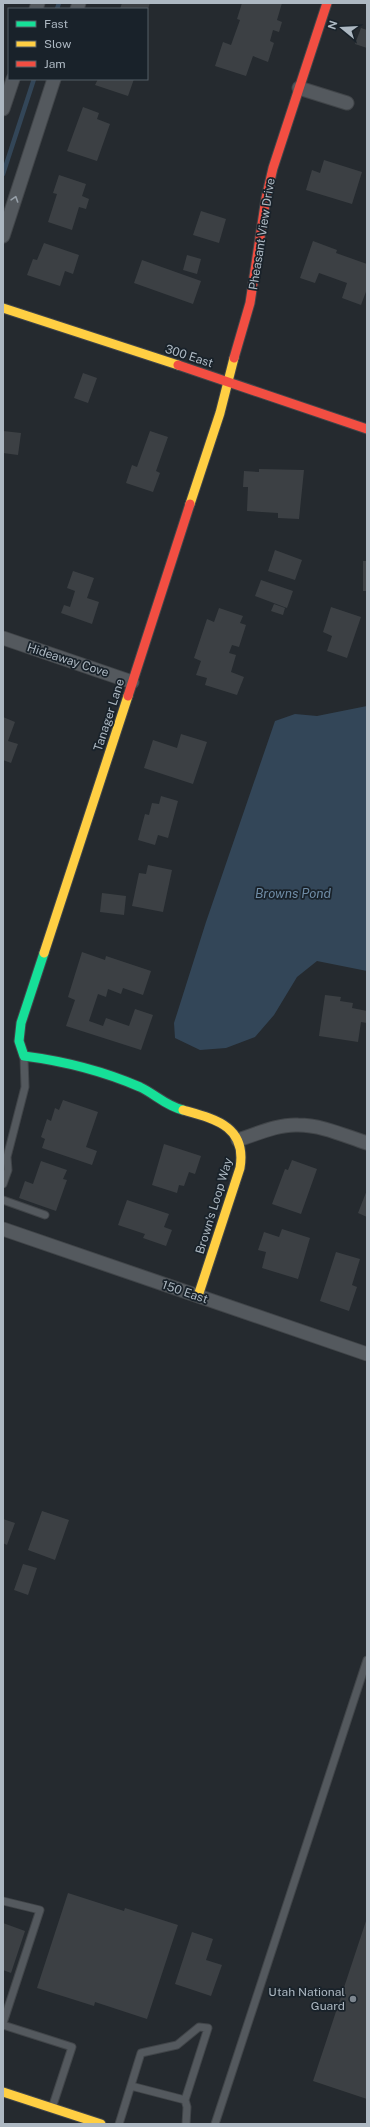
<svg xmlns="http://www.w3.org/2000/svg" width="370" height="2127" font-family="'Public Sans',sans-serif">
<style>
.water{fill:#334658}
.lines{fill:none;stroke-linecap:round;stroke-linejoin:round}
.stream{stroke:#334658;stroke-width:4.5}
.building{fill:#3c4044}
.lane-casing{stroke:#414549;stroke-width:9}
.street-casing{stroke:#414549;stroke-width:15}
.fast-casing{stroke:#414549;stroke-width:11}
.slow-casing{stroke:#414549;stroke-width:11}
.jam-casing{stroke:#414549;stroke-width:11}
.lane{stroke:#54595e;stroke-width:7}
.street{stroke:#54595e;stroke-width:13}
.fast{stroke:#16e098;stroke-width:9}
.slow{stroke:#ffcf43;stroke-width:9}
.jam{stroke:#f24e42;stroke-width:9}
.oneway{stroke:#97a0a9}
.poi-dot{fill:#7d868f;stroke:#19222a;stroke-width:1.5}
.labels{text-anchor:middle;stroke-width:3.5;stroke-linejoin:round;paint-order:stroke}
.street-label{font-size:12px;fill:#adb8c2;stroke:#19222a}
.poi-label{font-size:12px;fill:#adb8c2;stroke:#19222a;text-anchor:end}
.water-label{font-size:13px;font-style:italic;fill:#6f8ca6;stroke:#19222a}
</style>
<rect width="100%" height="100%" fill="#252a2f"/>
<!-- water -->
<path class="water" d="M367,706V971L317,961L297,977L274,1015L255,1037L226,1048L200,1050L175,1038L174,1023L206,922L275,721L295,714L317,716Z"/>
<g class="lines">
<!-- stream -->
<path class="stream" d="M57,9L59,3
M3,174L34,79"/>
</g>
<!-- building -->
<path class="building" d="M122,3H150L148,9H120Z
M242,3H282L277,20L282,22L279,32L273,30L270,41L274,43L268,62L253,56L246,76L215,66L223,42L231,45L240,20L237,19Z
M361,28L367,30V48L355,44Z
M98,79H134L128,96L95,85Z
M83,107L99,113L97,119L110,124L97,161L67,151Z
M324,160L362,172L352,204L306,190L312,170L320,173Z
M59,175L86,184L82,196L89,199L86,209L79,207L72,230L48,222L57,194L53,193Z
M201,211L226,219L219,243L193,235Z
M313,241L337,250L336,253L367,264V289L361,305L342,298L347,283L319,273L315,283L300,278Z
M44,243L79,255L73,274L65,271L60,286L27,275L33,259L37,260Z
M187,255L201,259L197,274L183,270Z
M142,260L201,281L193,304L134,283Z
M83,373L97,378L88,403L74,398Z
M3,431L21,433L18,455L3,453Z
M150,431L168,437L156,471L160,473L153,492L126,483L132,465L137,467Z
M259,469L304,470L299,519L278,518V513L247,511L248,487H243L244,471L259,472Z
M275,550L302,560L295,580L268,571Z
M363,561H367V591H363Z
M73,571L94,578L87,598L99,602L92,624L61,613L64,605L70,607L75,591L67,588Z
M261,580L293,591L287,608L255,596Z
M274,604L285,608L283,615L271,611Z
M331,607L361,617L347,658L327,651L332,636L323,632Z
M219,608L243,616L240,623L246,625L239,647L232,645L229,653L236,655L231,672L244,677L237,695L205,685L207,678L196,675L201,661L194,658L207,619L214,622Z
M3,717L15,722L8,741L18,744L11,763L3,760Z
M181,734L207,742L193,784L144,768L153,740L177,748Z
M161,796L178,801L168,838L158,835L155,845L138,840L145,814L149,815L152,803L159,804Z
M148,865L172,870L163,912L132,906L139,873L146,874Z
M102,893L126,896L124,915L100,912Z
M82,952L105,960L106,956L151,971L143,995L123,988L121,994L108,989L106,997L98,994L89,1021L103,1026L106,1018L129,1026L135,1009L153,1015L141,1050L66,1026L75,1000L68,997Z
M325,995L341,997L340,1001L353,1003L352,1008L367,1011V1023L361,1022L358,1042L319,1036Z
M63,1100L98,1112L86,1147L97,1151L92,1165L42,1148L45,1139L41,1137L47,1119L51,1121L55,1108L59,1110Z
M164,1144L201,1156L195,1174L189,1172L184,1186L179,1185L177,1193L152,1185Z
M292,1160L317,1169L301,1214L272,1204L285,1169L288,1170Z
M41,1161L67,1170L63,1179L67,1180L56,1211L19,1198L25,1181L33,1184Z
M367,1190V1217L358,1213Z
M127,1200L169,1214L164,1227L172,1230L166,1246L143,1238L145,1234L118,1225Z
M282,1229L310,1238L298,1279L262,1268L266,1252L258,1250L264,1232L279,1237Z
M336,1252L360,1259L352,1285L357,1287L349,1311L320,1301Z
M42,1511L69,1520L55,1560L28,1550Z
M3,1519L15,1523L7,1545L3,1543Z
M23,1564L37,1568L28,1595L14,1590Z
M68,1893L124,1911L125,1908L178,1925L147,2019L95,2002L94,2006L37,1988Z
M367,1918V2099L313,2081Z
M3,1923L25,1931L11,1973L3,1970Z
M192,1932L213,1939L206,1960L222,1965L211,1996L175,1984Z"/>
<g class="lines">
<!-- lane casing -->
<g class="lane-casing">
<path id="lane" d="M3,1184L8,1170L7,1157L25,1087L24,1058
M3,1200L45,1215
M3,1901L40,1910L3,2023
M3,2025L72,2047L52,2108
M185,2100L187,2107L186,2124
M119,2124L141,2053L177,2045L199,2027L208,2028L185,2100L131,2086
M215,2124L367,1660"/>
</g>
<!-- street casing -->
<g class="street-casing">
<path id="street" d="M36,9L38,3
M77,9L79,3
M299,88L347,103
M3,109L13,79
M3,236L54,79
M3,638L132,682
M238,1140C257,1134 278,1124 298,1125C322,1125 345,1136 367,1143
M3,1229L367,1354"/>
</g>
<!-- fast casing -->
<g class="fast-casing">
<path id="fast" d="M44,953L21,1023L19,1041L24,1056C63,1061 103,1071 140,1087C155,1094 166,1106 183,1110"/>
</g>
<!-- slow casing -->
<g class="slow-casing">
<path id="slow" d="M3,308L178,365
M190,504L220,413L234,358
M44,953L128,696
M183,1110C215,1119 247,1126 240,1168L198,1296
M3,2092L101,2124"/>
</g>
<!-- jam casing -->
<g class="jam-casing">
<path id="jam" d="M234,358L250,303L266,198L273,168L327,3
M178,365L367,429
M128,696L190,504"/>
</g>
<!-- lane -->
<use href="#lane" class="lane"/>
<!-- street -->
<use href="#street" class="street"/>
<!-- fast -->
<use href="#fast" class="fast"/>
<!-- slow -->
<use href="#slow" class="slow"/>
<!-- jam -->
<use href="#jam" class="jam"/>
</g>
<!-- one-way arrows -->
<defs><path id="oneway-chevron" d="M-2-3.5L2.5 0L-2 3.5" fill="none" stroke-width="1.6" stroke-linecap="round" stroke-linejoin="round"/></defs>
<use class="oneway" href="#oneway-chevron" transform="translate(15 199) rotate(-72)"/>
<!-- markers -->
<circle class="poi-dot" cx="353" cy="1999" r="4"/>
<g class="labels">
<!-- street labels -->
<g class="street-label">
<text transform="translate(262 234) rotate(-81)" y="4">Pheasant View Drive</text>
<text transform="translate(189 356) rotate(18)" y="4">300 East</text>
<text transform="translate(68 660) rotate(18)" y="4">Hideaway Cove</text>
<text transform="translate(109 715) rotate(-72)" y="4">Tanager Lane</text>
<text transform="translate(214 1206) rotate(-73)" y="4">Brown's Loop Way</text>
<text transform="translate(185 1292) rotate(19)" y="4">150 East</text>
</g>
<!-- poi labels -->
<g class="poi-label">
<text x="345" y="1996">Utah National<tspan x="345" dy="14">Guard</tspan></text>
</g>
<!-- water labels -->
<g class="water-label">
<text x="293" y="898">Browns Pond</text>
</g>
</g>
<!-- border -->
<rect width="370" height="2127" fill="none" stroke="#adb8c2" stroke-width="8"/>
<!-- legend -->
<rect x="8" y="8" width="140" height="72" fill="#19222a" stroke="#545e67"/>
<rect x="16" y="21" width="20" height="6" fill="#16e098" stroke="#545e67"/>
<text x="44" y="28" font-size="12" fill="#adb8c2">Fast</text>
<rect x="16" y="41" width="20" height="6" fill="#ffcf43" stroke="#545e67"/>
<text x="44" y="48" font-size="12" fill="#adb8c2">Slow</text>
<rect x="16" y="61" width="20" height="6" fill="#f24e42" stroke="#545e67"/>
<text x="44" y="68" font-size="12" fill="#adb8c2">Jam</text>
<!-- north arrow -->
<g transform="translate(342 28) rotate(288)" stroke="#19222a" stroke-width="3" paint-order="stroke">
<path d="M0-3L7 15L0 10L-7 15Z" fill="#adb8c2"/>
<text y="-6" font-size="11" font-weight="bold" text-anchor="middle" fill="#adb8c2">N</text>
</g>
</svg>
